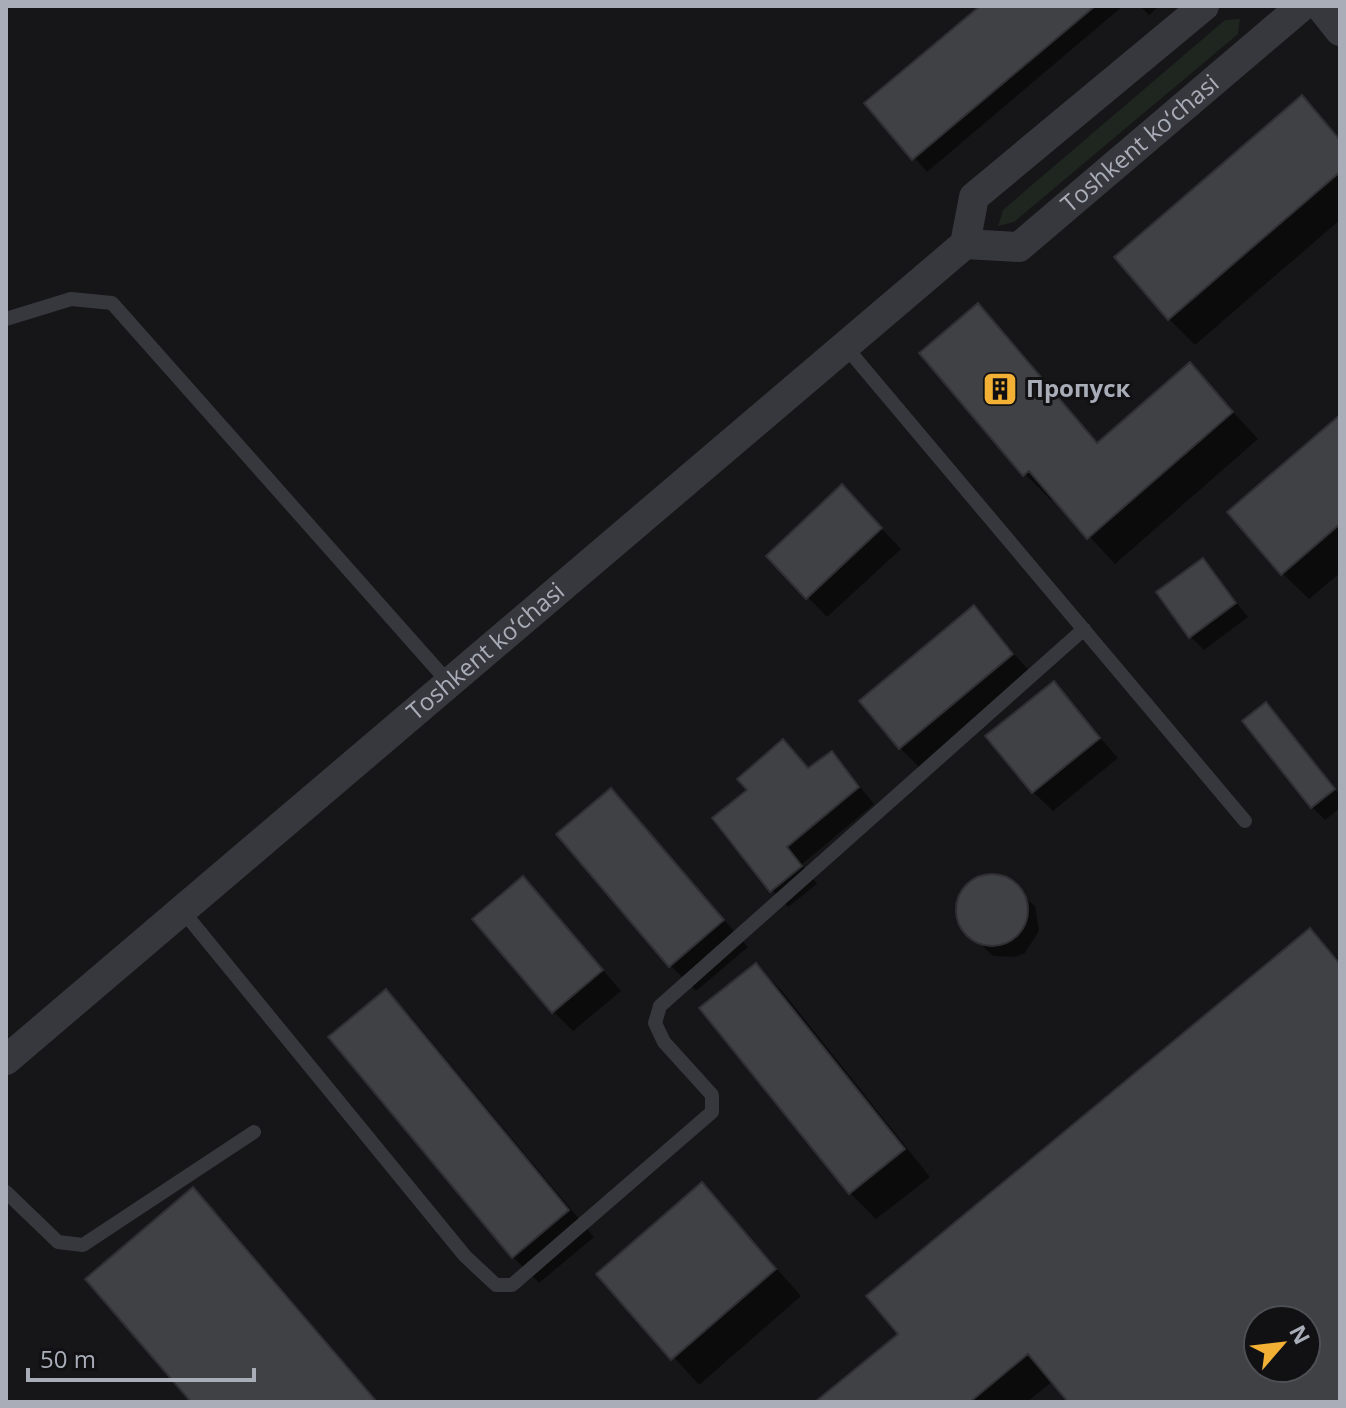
<svg xmlns="http://www.w3.org/2000/svg" width="1346" height="1408" font-family="'Open Sans',sans-serif">
<style>
.green{fill:#1e261f}
.shadow{fill:#0007;fill-rule:evenodd}
.building{fill:#404145;stroke:#303034;stroke-width:2;fill-rule:evenodd}
.lines{fill:none;stroke-linecap:round;stroke-linejoin:round}
.lane{stroke:#37383d;stroke-width:14}
.street{stroke:#37383d;stroke-width:30}
.labels{text-anchor:middle;stroke-width:6;stroke-linejoin:round;paint-order:stroke}
.street-label{font-size:24px;fill:#a8adb8;stroke:#111113}
.poi-label{font-size:24px;font-weight:bold;fill:#a8adb8;stroke:#111113;text-anchor:start}
</style>
<rect width="100%" height="100%" fill="#161618"/>
<!-- green -->
<path class="green" d="M1240,19L1238,34L1014,222L998,226L1003,210L1225,20Z"/>
<!-- shadow -->
<path class="shadow" d="M983,6H1123L927,172L867,103Z
M1140,6H1159L1149,15Z
M1301,98L1340,139V220L1195,345L1169,319Z
M978,306L1099,444L1190,365L1258,439L1115,564L1054,498L1051,500L1025,474Z
M1340,418V573L1309,599L1282,573Z
M861,507L901,549L827,617L768,556Z
M1203,561L1248,617L1204,650L1191,637Z
M973,608L1032,674L920,768L900,748Z
M1053,684L1118,758L1053,811L1033,792Z
M1266,705L1340,795V808L1325,820L1312,807Z
M832,753L874,804L802,864L817,884L788,907L772,890L810,770Z
M611,791L748,947L696,991L670,965Z
M1000,877L1035,906L1039,931L1025,953L1015,957L993,956L963,927L958,905L968,885L978,879Z
M542,899L621,991L573,1031L553,1011Z
M1310,930L1340,961V1402H1070L1053,1381L1027,1402H818L900,1334ZM1258,1320H1306V1368H1258Z
M756,965L782,991L930,1177L876,1219L850,1193Z
M386,992L412,1018L594,1237L539,1283L513,1257Z
M702,1185L801,1296L699,1385L599,1274Z
M192,1189L219,1215L378,1402H193Z"/>
<!-- building -->
<path class="building" d="M980,6H1095L912,160L864,103Z
M1302,95L1340,140V172L1168,320L1114,257Z
M978,303L1097,443L1190,362L1233,412L1087,539L1029,471L1023,476L919,353Z
M1340,415V524L1281,575L1227,512Z
M842,484L882,528L806,599L766,556Z
M1203,558L1236,603L1189,638L1156,592Z
M974,605L1013,654L899,749L859,701Z
M1054,681L1100,738L1032,793L985,736Z
M1266,702L1335,789L1311,808L1242,721Z
M783,739L808,768L832,751L859,787L787,847L802,866L770,892L712,818L747,790L737,779Z
M611,788L724,920L669,967L556,834Z
M956 910a36 36 0 1 1 72 0a36 36 0 1 1-72 0Z
M523,876L603,970L552,1013L472,919Z
M1310,928L1340,964V1402H1068L1028,1354L970,1402H815L898,1334L866,1296ZM1258,1320H1306V1368H1258Z
M756,963L905,1149L849,1194L699,1008Z
M386,989L569,1210L512,1258L328,1037Z
M702,1182L776,1269L671,1360L596,1274Z
M193,1187L377,1402H191L85,1279Z"/>
<g class="lines">
<!-- lane -->
<path class="lane" d="M6,319L71,299L112,303L449,683
M845,346L1245,821
M182,910L465,1256L496,1285H512L712,1112V1095L664,1042L655,1023L660,1006L1084,629
M6,1192L58,1242L83,1245L254,1132"/>
<!-- street -->
<g class="street">
<path id="s1" d="M1204,6L974,197L965,244L1019,247L1302,6"/>
<path d="M1320,6L1340,31"/>
<path id="s2" d="M6,1060L965,244"/>
</g>
</g>
<!-- icons -->
<defs>
<g id="building-square" transform="scale(1.8)"><rect x="-9" y="-9" width="18" height="18" rx="4" fill="#f2b134" stroke="#111113"/><path d="M-4-6H4V6H1V3H-1V6H-4ZM-2.5-4.3h1.7v1.8h-1.7ZM.8-4.3h1.7v1.8H.8ZM-2.5-1h1.7V.8h-1.7ZM.8-1h1.7V.8H.8Z" fill="#111"/></g>
</defs>
<g fill-rule="evenodd">
<use href="#building-square" x="1000" y="389"/>
</g>
<g class="labels">
<!-- street labels -->
<g class="street-label">
<text dy="8" stroke="none"><textPath href="#s1" startOffset="560">Toshkent ko‘chasi</textPath></text>
<text dy="8" stroke="none"><textPath href="#s2" startOffset="630">Toshkent ko‘chasi</textPath></text>
</g>
<!-- poi labels -->
<g class="poi-label">
<text x="1026" y="397">Пропуск</text>
</g>
</g>
<!-- border -->
<rect width="1346" height="1408" fill="none" stroke="#a8adb8" stroke-width="16"/>
<!-- north arrow -->
<g transform="translate(1282 1344) rotate(62)"><circle r="38" fill="#111113" stroke="#4d4f55" stroke-width="2"/>
<path d="M0-6L14 30L0 20L-14 30Z" fill="#f2b134"/>
<text y="-12" font-size="22" font-weight="bold" text-anchor="middle" fill="#a8adb8">N</text>
</g>
<!-- scale -->
<path d="M28 1368v12h226v-12" fill="none" stroke="#a8adb8" stroke-width="4"/>
<text x="40" y="1368" font-size="24" fill="#a8adb8" stroke="#111113" stroke-width="6" paint-order="stroke">50 m</text>
</svg>
